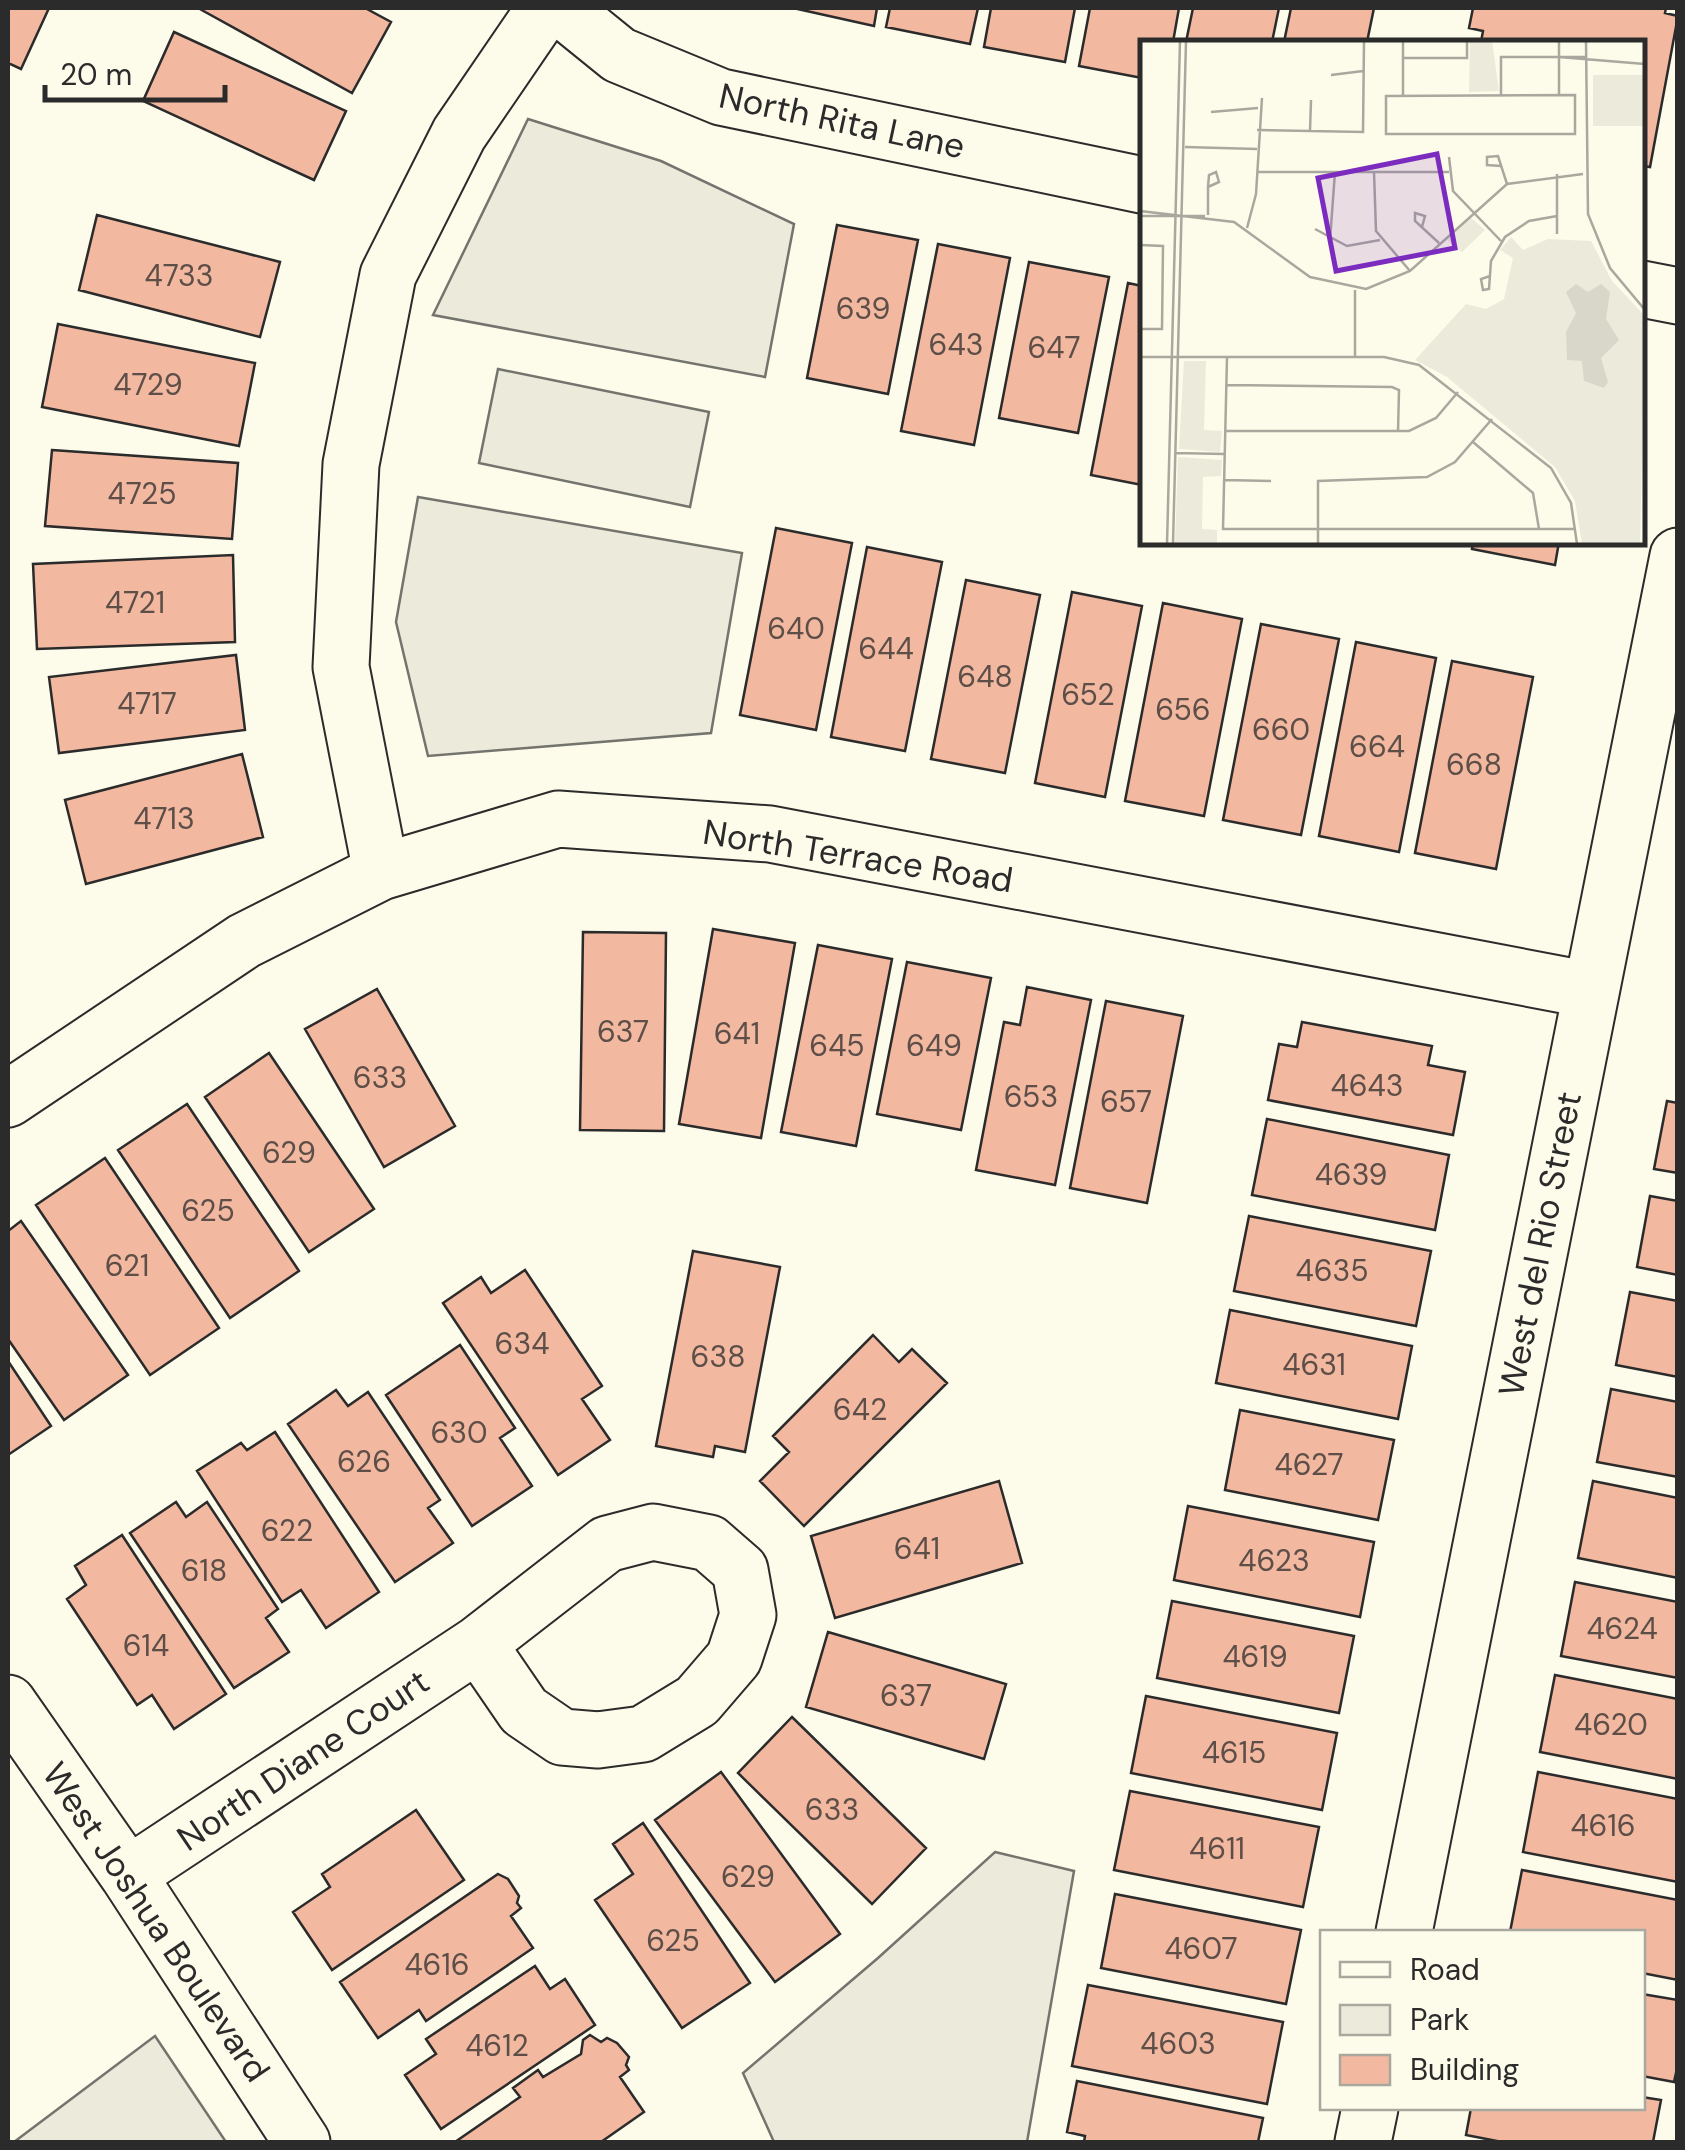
<svg xmlns="http://www.w3.org/2000/svg" width="1685" height="2150" font-family="'DM Sans',sans-serif">
<style>
.green{fill:#ecebdb;stroke:#74746e;stroke-width:2.5}
.building{fill:#f2b8a0;stroke:#2b2b2b;stroke-width:2.5}
.lines{fill:none;stroke-linecap:round;stroke-linejoin:round}
.minor-casing{stroke:#2b2b2b;stroke-width:59}
.minor{stroke:#fdfbea;stroke-width:55}
.labels{text-anchor:middle;stroke-width:8;stroke-linejoin:round;paint-order:stroke}
.number-label{font-size:30px;fill:#5d4e48}
.street-label{font-size:35px;fill:#2b2b2b;stroke:#fdfbea}
.inset-road{fill:none;stroke:#a9a89e;stroke-width:2.5}
.view{fill:#7b2cbf;fill-opacity:0.15;stroke:#7b2cbf;stroke-width:5}
.inset-edge{fill:none;stroke:#2b2b2b;stroke-width:5}
</style>
<rect width="100%" height="100%" fill="#fdfbea"/>
<!-- green -->
<path class="green" d="M528,119L661,161L794,224L765,377L433,315Z
M498,369L709,412L690,507L479,463Z
M418,497L742,553L711,733L428,756L396,622Z
M995,1852L1074,1871L1027,2142H774L743,2073L878,1958Z
M155,2036L226,2142H14Z"/>
<!-- building -->
<path class="building" d="M8,8H49L21,69L8,63Z
M198,8H365L391,22L352,93Z
M793,8H877L874,26Z
M890,8H978L970,44L886,27Z
M991,8H1075L1065,62L984,47Z
M1090,8H1179L1173,42H1142V78L1079,66Z
M1193,8H1279L1272,42H1186Z
M1291,8H1374L1367,42H1284Z
M1473,8H1666L1665,13L1678,16L1650,167L1642,166V42H1481L1483,31L1469,28Z
M174,32L346,111L314,180L143,101Z
M97,215L280,262L260,337L79,290Z
M837,225L918,240L888,394L807,378Z
M938,244L1010,258L974,445L901,431Z
M1029,262L1109,277L1078,433L999,418Z
M1128,283L1142,286V485L1091,475Z
M58,324L255,363L239,446L42,407Z
M52,450L238,463L232,539L45,526Z
M776,528L852,543L816,730L740,715Z
M1473,542H1559L1555,565L1472,549Z
M867,547L942,562L905,751L831,737Z
M233,555L235,642L37,649L33,564Z
M966,580L1040,595L1005,773L931,759Z
M1072,592L1142,606L1105,797L1035,783Z
M1163,603L1242,619L1204,816L1125,801Z
M1261,624L1339,639L1301,835L1223,820Z
M1356,642L1436,658L1399,852L1319,836Z
M236,655L245,730L59,753L49,677Z
M1452,661L1533,677L1496,869L1415,853Z
M242,754L263,837L86,884L65,800Z
M713,929L795,943L761,1138L679,1124Z
M583,932L666,933L664,1131L580,1130Z
M818,945L892,959L856,1146L781,1132Z
M907,962L991,978L961,1130L877,1114Z
M1027,987L1091,1000L1055,1185L976,1170L1004,1022L1020,1025Z
M377,989L455,1126L384,1167L305,1029Z
M1106,1001L1183,1016L1147,1203L1070,1188Z
M1302,1022L1432,1046L1428,1065L1465,1072L1453,1135L1268,1100L1279,1044L1297,1047Z
M269,1053L374,1209L309,1252L205,1097Z
M1667,1101L1678,1103V1173L1654,1169Z
M187,1104L299,1271L230,1318L118,1150Z
M1267,1119L1449,1155L1435,1230L1252,1195Z
M105,1158L219,1328L150,1375L36,1205Z
M1650,1196L1678,1201V1275L1637,1267Z
M1249,1216L1431,1251L1416,1326L1234,1291Z
M21,1221L128,1375L64,1420L8,1339V1231Z
M693,1251L780,1267L745,1452L715,1446L713,1457L656,1446Z
M525,1270L602,1386L582,1399L610,1440L558,1475L443,1303L481,1277L491,1293Z
M1630,1292L1678,1301V1377L1616,1365Z
M1230,1310L1412,1346L1398,1419L1216,1383Z
M873,1335L899,1362L912,1349L947,1383L804,1526L760,1481L789,1452L773,1436Z
M460,1345L515,1428L500,1438L532,1486L472,1526L386,1395Z
M8,1361L51,1426L8,1455Z
M1611,1389L1678,1402V1477L1597,1462Z
M336,1390L348,1406L368,1392L440,1500L428,1508L453,1543L395,1582L288,1424Z
M1240,1410L1394,1440L1378,1520L1225,1490Z
M275,1432L379,1592L326,1628L301,1590L282,1602L197,1471L241,1443L247,1450Z
M999,1481L1022,1563L835,1618L811,1536Z
M1593,1481L1678,1498V1578L1578,1558Z
M176,1502L186,1517L207,1502L278,1609L266,1618L289,1652L234,1688L130,1533Z
M1188,1506L1374,1542L1360,1617L1174,1580Z
M122,1535L226,1694L174,1729L152,1695L137,1705L67,1599L86,1585L75,1566Z
M1575,1582L1678,1602V1678L1561,1656Z
M1172,1601L1354,1636L1339,1713L1157,1678Z
M828,1632L1006,1684L984,1759L806,1707Z
M1555,1675L1678,1699V1779L1540,1752Z
M1146,1696L1337,1733L1322,1810L1131,1773Z
M792,1717L926,1848L872,1904L738,1773Z
M721,1772L840,1934L775,1982L655,1820Z
M1538,1772L1678,1799V1882L1523,1852Z
M1130,1791L1319,1827L1303,1907L1114,1870Z
M416,1810L464,1880L332,1970L293,1912L330,1887L322,1874Z
M643,1823L750,1983L682,2028L595,1900L633,1874L613,1844Z
M1522,1870L1678,1900V1980L1642,1973V1932H1510Z
M498,1874L508,1879L519,1896L517,1903L521,1908L511,1916L533,1948L426,2021L419,2010L378,2038L340,1982Z
M1115,1894L1301,1930L1286,2004L1101,1968Z
M535,1966L550,1989L565,1979L595,2025L441,2129L405,2075L436,2054L426,2039Z
M1088,1985L1283,2022L1267,2104L1072,2066Z
M1642,1994L1678,2000V2064L1674,2082L1642,2076Z
M590,2035L601,2042L607,2038L617,2043L629,2057L626,2065L629,2070L620,2077L644,2112L601,2142H455L520,2097L513,2088L538,2070L543,2077L581,2054L583,2040Z
M1077,2081L1263,2118L1258,2142H1084L1085,2136L1067,2132Z
M1642,2097L1661,2100L1653,2142H1502L1466,2135L1471,2108H1642Z"/>
<g class="lines">
<!-- minor casing -->
<g class="minor-casing">
<path id="minor" d="M561,8L619,55L721,97L1142,185
M1642,289L1678,296
M381,872L341,667L351,464L388,275L459,134L545,8
M8,1099L244,941L381,872L558,819L770,834L1590,990
M8,1703L128,1875L302,2142
M128,1875L478,1644L607,1544L653,1532L709,1543L740,1570L748,1615L734,1658L697,1701L643,1734L598,1740L562,1737L524,1711L478,1644
M1404,1932L1678,556
M1363,2142L1370,2108"/>
</g>
<!-- minor -->
<use href="#minor" class="minor"/>
</g>
<g class="labels">
<!-- number labels -->
<g class="number-label">
<text x="179" y="286">4733</text>
<text x="863" y="319">639</text>
<text x="956" y="355">643</text>
<text x="1054" y="358">647</text>
<text x="148" y="395">4729</text>
<text x="142" y="504">4725</text>
<text x="135" y="613">4721</text>
<text x="796" y="639">640</text>
<text x="886" y="659">644</text>
<text x="985" y="687">648</text>
<text x="1088" y="705">652</text>
<text x="147" y="714">4717</text>
<text x="1183" y="720">656</text>
<text x="1281" y="740">660</text>
<text x="1377" y="757">664</text>
<text x="1474" y="775">668</text>
<text x="164" y="829">4713</text>
<text x="623" y="1042">637</text>
<text x="737" y="1044">641</text>
<text x="837" y="1056">645</text>
<text x="934" y="1056">649</text>
<text x="380" y="1088">633</text>
<text x="1367" y="1096">4643</text>
<text x="1031" y="1107">653</text>
<text x="1126" y="1112">657</text>
<text x="289" y="1163">629</text>
<text x="1351" y="1185">4639</text>
<text x="208" y="1221">625</text>
<text x="127" y="1276">621</text>
<text x="1332" y="1281">4635</text>
<text x="522" y="1354">634</text>
<text x="718" y="1367">638</text>
<text x="1314" y="1375">4631</text>
<text x="860" y="1420">642</text>
<text x="459" y="1443">630</text>
<text x="364" y="1472">626</text>
<text x="1309" y="1475">4627</text>
<text x="287" y="1541">622</text>
<text x="917" y="1559">641</text>
<text x="1274" y="1571">4623</text>
<text x="204" y="1581">618</text>
<text x="1622" y="1639">4624</text>
<text x="146" y="1656">614</text>
<text x="1255" y="1667">4619</text>
<text x="906" y="1706">637</text>
<text x="1611" y="1735">4620</text>
<text x="1234" y="1763">4615</text>
<text x="832" y="1820">633</text>
<text x="1603" y="1836">4616</text>
<text x="1217" y="1859">4611</text>
<text x="748" y="1887">629</text>
<text x="673" y="1951">625</text>
<text x="1201" y="1959">4607</text>
<text x="437" y="1975">4616</text>
<text x="1178" y="2054">4603</text>
<text x="497" y="2056">4612</text>
</g>
<!-- street labels -->
<g class="street-label">
<text transform="translate(842 121) rotate(12)" y="12">North Rita Lane</text>
<text transform="translate(858 856) rotate(9)" y="12">North Terrace Road</text>
<text transform="translate(1540 1244) rotate(-79)" y="12">West del Rio Street</text>
<text transform="translate(303 1760) rotate(-34)" y="12">North Diane Court</text>
<text transform="translate(156 1922) rotate(56)" y="12">West Joshua Boulevard</text>
</g>
</g>
<!-- overview -->
<g transform="translate(1140 40)">
<rect width="505" height="505" fill="#fdfbea"/>
<path d="M330,1H352L359,51L329,52ZM453,35H505V86H453ZM330,177L345,190L322,212L307,200ZM371,197L383,210L408,199L451,201L472,241L505,276L500,504H442L435,461L415,427L307,337L275,320L326,264L346,269L364,259L373,218L360,210ZM44,321H66L64,390L82,391L80,412L39,409ZM38,417L82,420L81,436L63,437L62,489L77,490V504H35Z" fill="#ecebdb"/>
<path d="M436,244L448,252L461,244L470,252L466,279L479,300L461,318L468,342L464,348L444,341L442,321L427,320L426,292L436,273L426,252Z" fill="#d8d7c9"/>
<path class="inset-road" d="M419,1V56M446,1L448,174L470,228L505,270M419,17L505,24M263,18H327V1M191,35L223,31M435,55V94H246V56ZM263,56V1M361,56V17H446M71,72L118,68M117,90L223,92L224,1M170,91L171,60M45,107L117,109M309,117L313,151L361,201M361,126L347,125V117L358,116L367,144M117,132H309M234,132L236,191L270,231M0,171L94,182L170,237L226,249L270,231L367,144L443,134M68,175V147L69,135L76,132L79,142L68,147M0,176H65M282,187L285,176L275,173V181L299,203M107,188L116,154L122,58M175,189L207,206L240,200M417,194V134M190,200L195,132M0,205L23,206L22,289H0M350,236L341,239L343,250L349,249L351,221L365,197L389,181L417,176M0,317H244L279,325L411,428L431,463L437,504M87,317L83,489H436M215,317V250M86,345L252,347L259,350L258,392M86,391H269L296,378L318,352M333,402L393,453L399,489M35,413L85,414M84,440L131,441M27,504L40,1M33,504L46,1M178,504V441L287,437L315,422L352,379"/>
<path class="view" d="M297,114L315,208L196,231L178,138Z"/>
<rect width="505" height="505" class="inset-edge"/>
</g>
<!-- border -->
<rect width="1685" height="2150" fill="none" stroke="#2b2b2b" stroke-width="20"/>
<!-- legend -->
<rect x="1320" y="1930" width="325" height="180" fill="#fdfbea" stroke="#a9a89e" stroke-width="2.5"/>
<rect x="1340" y="1962" width="50" height="15" fill="#fdfbea" stroke="#a9a89e" stroke-width="2.5"/>
<text x="1410" y="1980" font-size="30" fill="#2b2b2b">Road</text>
<rect x="1340" y="2005" width="50" height="30" fill="#ecebdb" stroke="#a9a89e" stroke-width="2.5"/>
<text x="1410" y="2030" font-size="30" fill="#2b2b2b">Park</text>
<rect x="1340" y="2055" width="50" height="30" fill="#f2b8a0" stroke="#a9a89e" stroke-width="2.5"/>
<text x="1410" y="2080" font-size="30" fill="#2b2b2b">Building</text>
<!-- scale -->
<path d="M45 85v15h180v-15" fill="none" stroke="#2b2b2b" stroke-width="5"/>
<text x="60" y="85" font-size="30" fill="#2b2b2b" stroke="#fdfbea" stroke-width="8" paint-order="stroke">20 m</text>
</svg>
